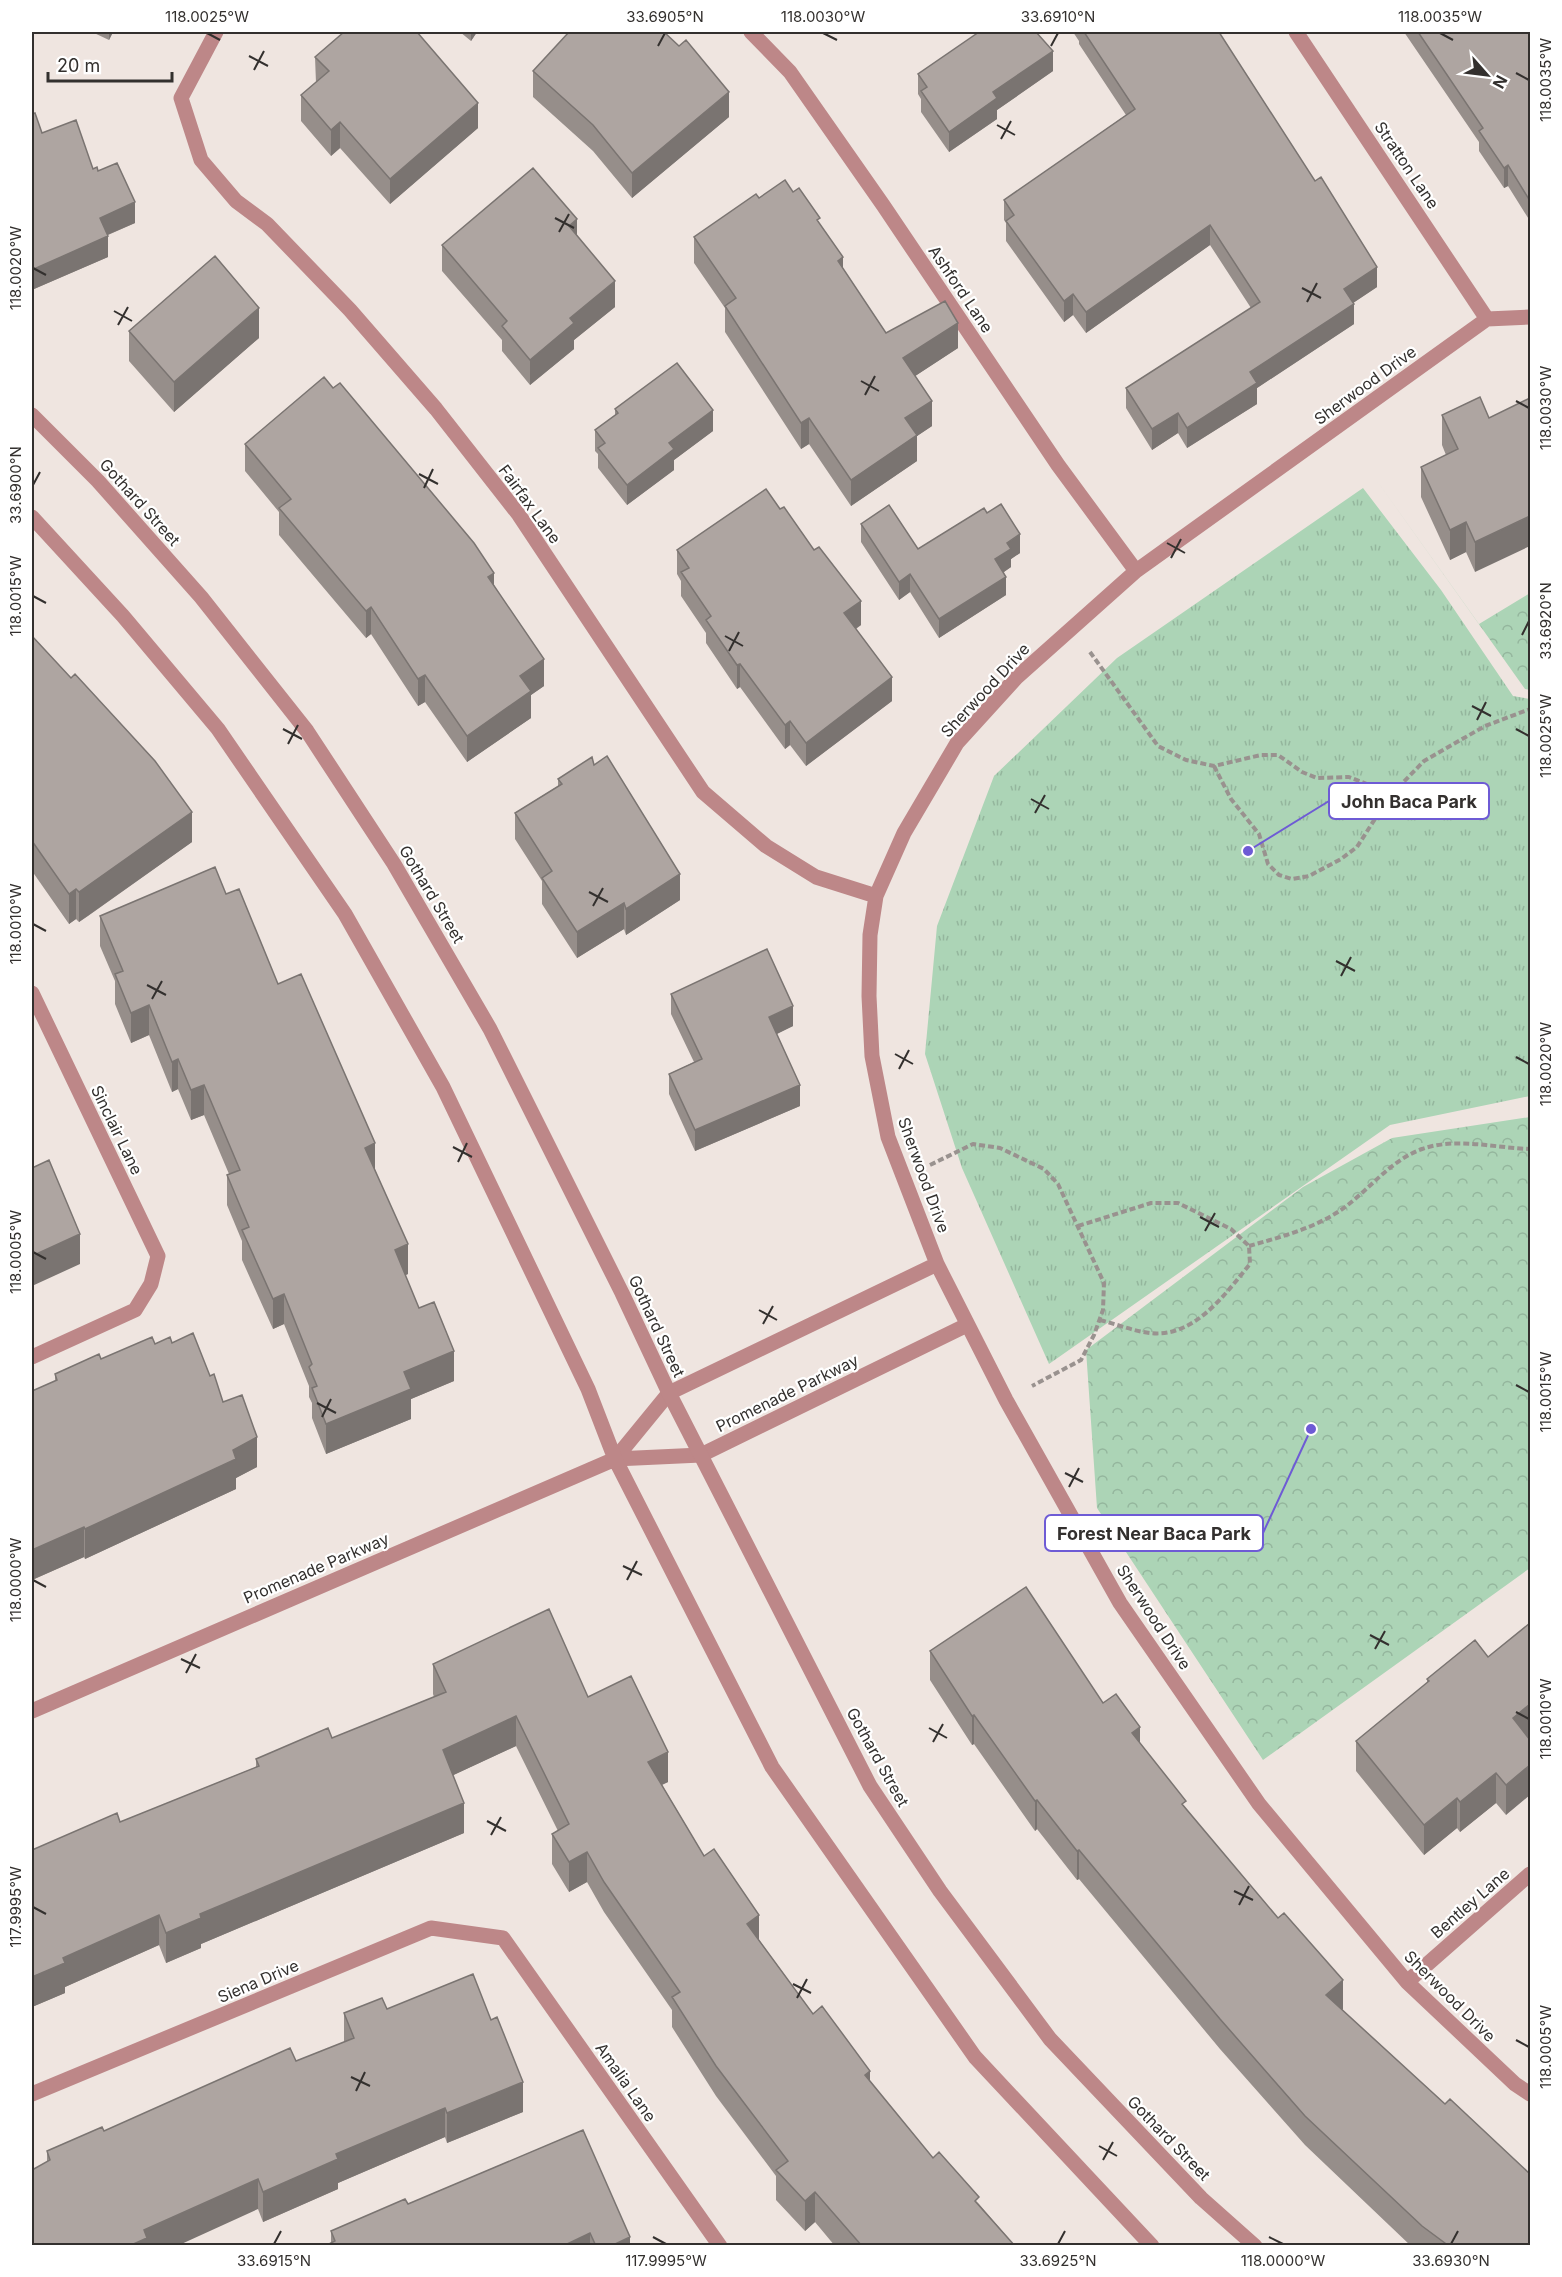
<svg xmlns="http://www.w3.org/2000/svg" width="1562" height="2277" font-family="Inter,sans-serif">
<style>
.forest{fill:url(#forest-crowns)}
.park{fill:url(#park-tufts)}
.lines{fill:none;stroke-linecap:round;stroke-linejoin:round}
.path{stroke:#99928f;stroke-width:4;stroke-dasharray:6 3;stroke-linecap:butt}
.minor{stroke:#bd8788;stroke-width:15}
.tertiary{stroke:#bd8788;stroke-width:15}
.wall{fill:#968e8a}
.shaded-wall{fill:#7a7471}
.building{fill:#aea5a1;stroke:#7a7471;stroke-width:1.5}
.ticks{fill:none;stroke:#33302e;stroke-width:2}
.labels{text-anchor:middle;stroke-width:4.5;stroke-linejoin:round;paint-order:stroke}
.street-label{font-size:16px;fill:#33302e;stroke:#fff}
.leader{fill:none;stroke:#6e5bd5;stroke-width:2}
.callout-dot{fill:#6e5bd5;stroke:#fff;stroke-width:2}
.callout{fill:#fff;stroke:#6e5bd5;stroke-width:2}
.callout-label{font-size:18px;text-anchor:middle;font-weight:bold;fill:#33302e}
.neatline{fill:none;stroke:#33302e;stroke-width:2}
.ticks-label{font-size:15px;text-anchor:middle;fill:#33302e}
</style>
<defs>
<pattern id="forest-crowns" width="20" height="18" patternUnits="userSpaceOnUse" patternTransform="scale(1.5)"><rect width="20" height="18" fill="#acd4b6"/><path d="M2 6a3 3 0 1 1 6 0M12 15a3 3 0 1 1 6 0" fill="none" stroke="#94b69d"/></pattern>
<pattern id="park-tufts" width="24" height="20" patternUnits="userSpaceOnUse" patternTransform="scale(1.5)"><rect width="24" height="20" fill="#acd4b6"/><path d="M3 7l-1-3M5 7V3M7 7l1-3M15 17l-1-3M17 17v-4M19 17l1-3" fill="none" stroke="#94b69d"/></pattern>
</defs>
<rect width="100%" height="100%" fill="#efe5e0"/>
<!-- forest -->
<path class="forest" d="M1375,478L1479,624L1530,593V690L1525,689Z
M1530,1117V1568L1263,1760L1097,1508L1086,1350L1303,1187L1392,1138Z"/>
<!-- park -->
<path class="park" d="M1363,488L1441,590L1513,696L1530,699V1096L1390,1125L1049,1364L962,1168L925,1054L937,926L994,776L1117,658Z"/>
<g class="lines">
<!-- path -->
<path class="path" d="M1090,652L1158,746L1186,760L1214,766L1261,755H1278L1302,772L1317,778L1349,777L1367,784L1389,797
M1214,766L1231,799L1259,834L1268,864L1279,875L1292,879L1309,876L1341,859L1357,847L1389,797L1424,761L1485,726L1530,709
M930,1165L973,1144L1000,1148L1044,1169L1058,1184L1104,1283L1103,1310L1094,1335L1081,1360L1032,1386
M1078,1226L1151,1203H1178L1231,1229L1249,1246L1250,1264C1225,1294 1195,1338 1150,1333C1133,1331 1116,1324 1100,1320
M1249,1246C1284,1236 1320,1227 1349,1204C1373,1185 1392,1160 1422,1149C1456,1137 1495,1148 1530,1149"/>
<!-- minor -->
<path class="minor" d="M216,32L181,98L201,160L236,201L267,224L350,310L436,409L519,515L703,792L766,846L816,877L876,896
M751,32L790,72L883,205L1058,465L1136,571
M1296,32L1487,319
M1530,317L1487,319L1136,571L1016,678L957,743L904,833L876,896L870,935L869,996L872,1056L888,1137L937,1264L1006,1400L1120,1603L1259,1804L1407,1982L1515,2084L1530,2094
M32,993L158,1256L151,1284L135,1310L32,1357
M615,1459L669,1393L937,1264
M615,1459L701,1455L967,1325
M1407,1982L1530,1874
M32,2094L431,1928L503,1938L720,2246"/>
<!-- tertiary -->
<path class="tertiary" d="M32,415L98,481L201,597L307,731L394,864L490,1029L622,1293L669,1393L870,1786L940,1891L1050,2039L1201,2198L1255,2246
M32,517L123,616L218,729L345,914L443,1087L588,1389L615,1459L772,1767L975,2057L1152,2246
M32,1711L615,1459"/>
</g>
<!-- wall -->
<path class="wall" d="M92,32H113L109,40Z
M460,32H477L471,41Z
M1073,32H1219L1377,287L1353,303L1354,324L1257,388V404L1187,448L1178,433L1152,450L1126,408V388L1251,308L1210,245L1086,333L1073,315L1064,322L1006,241V223L1004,220V200L1126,115L1079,44V41Z
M1404,32H1530V221L1508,186L1504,188L1479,151V142Z
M315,57L478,128L390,204L340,148L331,156L301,121V95L316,83Z
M533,71L729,117L632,198L593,151L533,97Z
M1053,71L997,110V119L949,152L921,112V99L918,94V74Z
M32,114L42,133L93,169L98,171L135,223L108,235V257L34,289L32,283Z
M793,192L820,224L843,269L886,333L958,348L915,376L932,426L917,436V461L851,506L809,444L801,449L725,332V308L694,263V237L759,198Z
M577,236L615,307L574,340V349L530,385L502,351V340L442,271V245Z
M129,331L259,338L174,412L129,361Z
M1480,397L1475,572L1466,552L1450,560L1421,497V467L1446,455L1442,445V415Z
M615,409L713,431L674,460V470L627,505L598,468V454L595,451V430L615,415Z
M245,444L494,585L544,686L531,695V718L467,762L425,702L418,706L371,634L366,638L279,535V512L245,471Z
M987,513L1020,553L1011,559V567L1004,572L1006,595L939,638L910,592L899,600L861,542V524L918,549Z
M677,550L861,625L856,629L892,701L806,766L790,745L785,749L740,687L737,689L706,643V633L681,596V581L677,574Z
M32,636L192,842L88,916L79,922L76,919L69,924L32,871Z
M594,765L680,900L626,935L624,929L577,958L542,904V881L515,839V813L558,786V779Z
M226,894L278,984L375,1170L408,1274L405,1275L419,1308L454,1381L411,1399V1419L326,1454L312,1418V1403L309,1397V1386L284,1324L273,1329L242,1260V1241L227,1205V1175L229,1174L204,1115L191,1120L178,1089L172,1092L149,1035L131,1043L115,1004V981L100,946V916Z
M671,994L793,1026L776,1034L800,1106L695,1151L669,1094V1074L694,1062L671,1014Z
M172,1343L210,1376L257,1467L236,1478V1489L85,1559L84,1557L32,1580V1391L55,1381V1374L101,1359L155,1344Z
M1530,1623V1734L1528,1736L1506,1815L1496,1803L1460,1832L1457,1828L1424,1855L1356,1771V1741L1427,1683V1679L1488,1657Z
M930,1651L1103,1703L1140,1743L1186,1809L1343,2009L1342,2010L1530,2246H1411L1305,2145L1220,2049L1079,1879L1077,1880L1037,1829L1035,1831L974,1744L972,1745L930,1680Z
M433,1664L588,1697L668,1782L662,1785L704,1856L759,1940L813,2014L870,2081L933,2158L979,2204L1015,2246H835L815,2222L805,2231L776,2200V2176L716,2096L672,2027V2010L604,1912L587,1882L569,1892L552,1864V1834L558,1831L516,1746L453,1775L464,1833L201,1944V1948L166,1963L159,1945L65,1987V1993L32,2007L120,1822L256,1767V1759L332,1738L434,1697L433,1694Z
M387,2009L523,2112L447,2143L445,2137L338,2183V2189L263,2222L258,2209L47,2161V2151L104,2131L296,2061L344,2042V2013Z
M583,2130L630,2246H325L331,2243V2231L408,2204Z"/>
<!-- shaded-wall -->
<path class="shaded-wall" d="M109,32H113L109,40Z
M471,32H477L471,41Z
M1053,51V71L997,110V119L949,152V132L993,92Z
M729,92V117L632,198V173Z
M478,103V128L390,204V179Z
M340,122V148L331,156V130Z
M1508,165V186L1504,188V168Z
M135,202V223L100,238V218Z
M577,219V244L569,226Z
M1210,225V245L1086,333V312Z
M108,236V257L34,289V269Z
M843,257V283L838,261Z
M1377,267V287L1344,309V289Z
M615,281V307L574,340V349L530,385V360L570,318Z
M1073,294V315L1064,322V301Z
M1354,304V324L1257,388V404L1187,448V428L1250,372Z
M259,308V338L174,412V382Z
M958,323V348L903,384V358Z
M932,401V426L917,436V461L851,506V480L905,418Z
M713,410V431L674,460V470L627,505V485L669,443Z
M1178,413V433L1152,450V429Z
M809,418V444L801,449V423Z
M1530,516V546L1475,572V542Z
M1466,522V552L1450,560V530Z
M1020,534V553L1011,559V567L995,578V559L1007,543Z
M494,573V599L488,577Z
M910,574V592L899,600V582Z
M1006,577V595L939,638V619Z
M861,601V625L844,636V613Z
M371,607V634L366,638V611Z
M544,659V686L531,695V718L467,762V736L520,676Z
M740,664V687L737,689V665Z
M425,675V702L418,706V679Z
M892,677V701L806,766V743Z
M790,721V745L785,749V725Z
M192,812V842L79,922V892Z
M680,874V900L626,935V909Z
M76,889V919L69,924V894Z
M624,903V929L577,958V932Z
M149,1005V1035L131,1043V1013Z
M793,1006V1026L769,1038V1017Z
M178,1059V1089L172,1092V1062Z
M204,1085V1115L191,1120V1090Z
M800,1085V1106L695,1151V1130Z
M375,1143V1173L365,1148Z
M80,1234V1264L32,1286V1256Z
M408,1244V1274L395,1280V1250Z
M284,1294V1324L273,1329V1299Z
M454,1351V1381L411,1399V1419L326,1454V1424L404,1372Z
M257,1437V1467L236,1478V1489L85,1559V1529Z
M84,1527V1557L32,1580V1550Z
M1530,1704V1734L1513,1748V1718Z
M974,1715V1744L972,1745V1716Z
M516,1716V1746L443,1780V1750Z
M1140,1727V1756L1132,1733Z
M668,1752V1782L648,1791V1762Z
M1530,1765V1795L1506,1815V1785Z
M1496,1773V1803L1460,1832V1802Z
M1457,1798V1828L1424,1855V1825Z
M1037,1800V1829L1035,1831V1801Z
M464,1803V1833L201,1944V1948L166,1963V1933L200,1914Z
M1079,1850V1879L1077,1880V1851Z
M587,1852V1882L569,1892V1862Z
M159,1915V1945L65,1987V1993L32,2007V1977L63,1958Z
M759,1915V1945L747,1924Z
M1343,1980V2009L1326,2025V1995Z
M870,2071V2101L865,2075Z
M523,2082V2112L447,2143V2113Z
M445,2108V2137L338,2183V2189L263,2222V2192L336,2154Z
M258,2179V2209L177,2246H129L144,2230Z
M815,2192V2222L805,2231V2201Z
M590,2233V2246H563Z
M630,2237V2246H611Z"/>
<!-- building -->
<path class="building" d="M344,32H417L478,103L390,179L340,122L331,130L301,95L329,71L315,57Z
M569,32H664L679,46L686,40L729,92L632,173L593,125L533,71Z
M979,32H1036L1053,51L993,92L997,98L949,132L921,91L927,87L918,74Z
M1084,32H1219L1315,181L1321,177L1377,267L1344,289L1354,304L1250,372L1257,383L1187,428L1178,413L1152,429L1126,388L1260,302L1210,225L1086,312L1073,294L1064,301L1006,221L1014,215L1004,200L1135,109Z
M1418,32H1530V201L1508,165L1504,168L1479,131L1483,128Z
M35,113L42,133L76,120L93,169L97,167L98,171L117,163L135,202L100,218L108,236L34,269L32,263V114Z
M533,168L577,219L569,226L615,281L570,318L574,323L530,360L502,326L507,321L442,245Z
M785,180L793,192L799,188L820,218L817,220L843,257L838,261L886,333L945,301L958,323L903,358L932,401L905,418L917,435L851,480L809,418L801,423L725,306L736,298L694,237L756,194L759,198Z
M215,256L259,308L174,382L129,331Z
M677,363L713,410L669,443L674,449L627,485L598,448L605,443L595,430L618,413L615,409Z
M324,377L333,388L340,383L474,543L494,573L488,577L544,659L520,676L531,691L467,736L425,675L418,679L371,607L366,611L279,508L291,499L245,444Z
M1480,397L1489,418L1530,398V516L1475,542L1466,522L1450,530L1421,467L1458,449L1442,415Z
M766,489L780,509L784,507L814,550L819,547L861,601L844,613L892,677L806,743L790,721L785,725L740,664L737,665L706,620L711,616L681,572L689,568L677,550Z
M1001,504L1020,534L1007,543L1011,549L995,559L1006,577L939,619L910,574L899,582L861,524L889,505L918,549L984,508L987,513Z
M32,636L71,678L75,674L155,761L192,812L79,892L76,889L69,894L32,841Z
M607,756L680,874L626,909L624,903L577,932L542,878L552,871L515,813L562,784L558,779L592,757L594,765Z
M215,867L226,894L239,889L278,984L301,974L375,1143L365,1148L408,1244L395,1250L419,1308L434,1302L454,1351L404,1372L411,1389L326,1424L312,1388L317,1386L309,1367L312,1364L284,1294L273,1299L242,1230L249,1227L227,1175L240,1170L204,1085L191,1090L178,1059L172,1062L149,1005L131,1013L115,974L123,971L100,916Z
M767,949L793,1006L769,1017L800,1085L695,1130L669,1074L702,1059L671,994Z
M49,1160L80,1234L32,1256V1168Z
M193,1333L210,1376L214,1374L223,1402L242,1395L257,1437L233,1450L236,1459L85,1529L84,1527L32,1550V1391L57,1380L55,1374L99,1354L101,1359L152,1337L155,1344L170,1337L172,1343Z
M1026,1587L1103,1703L1116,1694L1140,1727L1132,1733L1186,1801L1182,1804L1278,1918L1284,1913L1343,1980L1326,1995L1445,2104L1450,2099L1530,2174V2246H1449L1422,2226L1305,2116L1220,2019L1079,1850L1077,1851L1037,1800L1035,1801L974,1715L972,1716L930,1651Z
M549,1609L588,1697L631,1676L668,1752L648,1762L704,1856L714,1849L759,1915L747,1924L813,2014L822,2006L870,2071L865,2075L933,2158L939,2152L979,2197L975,2201L1015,2246H862L815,2192L805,2201L776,2170L788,2161L716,2066L672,1997L680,1992L604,1882L587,1852L569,1862L552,1834L569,1824L516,1716L443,1750L464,1803L200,1914L201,1918L166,1933L159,1915L63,1958L65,1963L32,1977V1850L117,1813L120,1822L259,1766L256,1759L328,1728L332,1738L446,1692L433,1664Z
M1530,1623V1704L1513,1718L1530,1740V1765L1506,1785L1496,1773L1460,1802L1457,1798L1424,1825L1356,1741L1429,1681L1427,1679L1475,1640L1488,1657Z
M473,1974L491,2020L497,2017L523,2082L447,2113L445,2108L336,2154L338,2159L263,2192L258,2179L144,2230L147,2238L129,2246H32V2170L50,2160L47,2151L102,2127L104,2131L290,2048L296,2061L354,2038L344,2013L382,1998L387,2009Z
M583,2130L630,2237L611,2246H596L590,2233L563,2246H325L335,2241L331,2231L405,2199L408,2204Z"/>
<!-- ticks -->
<path class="ticks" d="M207,33L220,40M823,33L837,40M1440,33L1453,40M658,46L665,33M1051,46L1058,33M249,56L268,66M254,70L264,51M1516,73L1529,80M997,125L1015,135M1001,139L1011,121M555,218L574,228M559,232L569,214M33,268L46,275M1302,288L1321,298M1307,302L1317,283M114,311L132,321M118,325L128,307M861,381L879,391M865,395L875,376M1516,401L1529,408M419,474L438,484M33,485L40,472M424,488L433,469M1167,543L1185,553M1171,558L1181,539M33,596L46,603M1522,635L1529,621M725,636L743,646M729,651L739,632M1472,706L1491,716M1477,720L1486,702M283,729L302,739M1516,729L1529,736M288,744L298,725M1031,799L1049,809M1035,813L1045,795M589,892L608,902M593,906L603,888M33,924L46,931M1336,961L1355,971M1341,976L1351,957M147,985L166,995M152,999L162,981M895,1054L913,1064M1516,1057L1529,1064M899,1069L909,1050M453,1147L472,1157M458,1162L467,1143M1200,1217L1219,1227M1205,1231L1215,1213M33,1252L46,1259M759,1310L777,1320M763,1324L773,1306M1516,1385L1529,1392M317,1403L336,1413M322,1417L331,1399M1065,1473L1083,1482M1069,1487L1079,1468M623,1566L642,1575M33,1580L46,1587M627,1580L637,1561M1370,1635L1389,1645M1375,1649L1385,1631M181,1659L200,1668M186,1673L196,1654M1516,1712L1529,1719M929,1728L947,1738M933,1742L943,1724M487,1821L506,1831M491,1835L501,1817M1234,1891L1253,1900M1239,1905L1249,1886M33,1907L46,1914M793,1984L811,1993M797,1998L807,1979M1516,2040L1529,2047M351,2077L370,2086M356,2091L365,2072M1099,2146L1117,2156M1103,2160L1113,2142M653,2237L666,2244M1269,2237L1283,2244M274,2244L281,2231M1058,2244L1065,2231M1451,2244L1458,2231"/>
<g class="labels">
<!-- street labels -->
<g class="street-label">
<text transform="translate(1407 165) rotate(56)" y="6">Stratton Lane</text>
<text transform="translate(961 289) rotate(56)" y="6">Ashford Lane</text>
<text transform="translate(1365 385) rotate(-36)" y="6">Sherwood Drive</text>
<text transform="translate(140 502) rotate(48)" y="6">Gothard Street</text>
<text transform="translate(530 504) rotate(54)" y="6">Fairfax Lane</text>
<text transform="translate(985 690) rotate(-47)" y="6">Sherwood Drive</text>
<text transform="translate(432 894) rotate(59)" y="6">Gothard Street</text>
<text transform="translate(117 1130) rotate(64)" y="6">Sinclair Lane</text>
<text transform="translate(924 1175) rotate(70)" y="6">Sherwood Drive</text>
<text transform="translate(657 1326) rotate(65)" y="6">Gothard Street</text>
<text transform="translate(787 1393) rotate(-26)" y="6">Promenade Parkway</text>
<text transform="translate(316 1568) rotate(-23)" y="6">Promenade Parkway</text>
<text transform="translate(1154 1617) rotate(57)" y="6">Sherwood Drive</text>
<text transform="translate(878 1757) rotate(61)" y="6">Gothard Street</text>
<text transform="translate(1470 1903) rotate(-41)" y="6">Bentley Lane</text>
<text transform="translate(258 1981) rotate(-23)" y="6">Siena Drive</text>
<text transform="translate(1450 1996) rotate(45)" y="6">Sherwood Drive</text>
<text transform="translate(626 2082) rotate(55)" y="6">Amalia Lane</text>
<text transform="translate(1169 2138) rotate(46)" y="6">Gothard Street</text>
</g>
</g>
<!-- callouts -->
<path class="leader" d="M1248 851L1329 801M1311 1429L1263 1533"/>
<g class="callout-dot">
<circle cx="1248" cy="851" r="6"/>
<circle cx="1311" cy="1429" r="6"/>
</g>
<g class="callout">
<rect x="1329" y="783" width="160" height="36" rx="6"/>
<rect x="1045" y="1515" width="218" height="36" rx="6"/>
</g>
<g class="callout-label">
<text x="1409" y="808">John Baca Park</text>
<text x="1154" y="1540">Forest Near Baca Park</text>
</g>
<!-- border -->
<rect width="1562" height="2277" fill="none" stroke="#ffffff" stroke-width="66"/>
<!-- north arrow -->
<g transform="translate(1487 75) rotate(118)" stroke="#ffffff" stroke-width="4.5" paint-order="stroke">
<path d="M0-4.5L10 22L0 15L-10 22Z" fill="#33302e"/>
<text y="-9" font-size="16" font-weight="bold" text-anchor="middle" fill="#33302e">N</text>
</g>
<!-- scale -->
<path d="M48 72v9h124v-9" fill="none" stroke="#33302e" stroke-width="3"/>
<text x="57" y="72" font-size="18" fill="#33302e" stroke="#ffffff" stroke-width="4.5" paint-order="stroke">20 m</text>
<rect x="33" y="33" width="1496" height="2211" class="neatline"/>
<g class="ticks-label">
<text x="207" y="22">118.0025°W</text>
<text x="665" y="22">33.6905°N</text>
<text x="823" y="22">118.0030°W</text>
<text x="1058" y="22">33.6910°N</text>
<text x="1440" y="22">118.0035°W</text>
<text transform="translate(1546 80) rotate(-90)" y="5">118.0035°W</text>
<text transform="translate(16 268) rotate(-90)" y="5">118.0020°W</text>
<text transform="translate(1546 408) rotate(-90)" y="5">118.0030°W</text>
<text transform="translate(16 485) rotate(-90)" y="5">33.6900°N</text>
<text transform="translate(16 596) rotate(-90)" y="5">118.0015°W</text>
<text transform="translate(1546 621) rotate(-90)" y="5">33.6920°N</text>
<text transform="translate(1546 736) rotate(-90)" y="5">118.0025°W</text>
<text transform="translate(16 924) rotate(-90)" y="5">118.0010°W</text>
<text transform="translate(1546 1064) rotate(-90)" y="5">118.0020°W</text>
<text transform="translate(16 1252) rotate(-90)" y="5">118.0005°W</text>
<text transform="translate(1546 1392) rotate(-90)" y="5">118.0015°W</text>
<text transform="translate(16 1580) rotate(-90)" y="5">118.0000°W</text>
<text transform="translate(1546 1719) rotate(-90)" y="5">118.0010°W</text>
<text transform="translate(16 1907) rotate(-90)" y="5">117.9995°W</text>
<text transform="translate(1546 2047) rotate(-90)" y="5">118.0005°W</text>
<text x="274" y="2266">33.6915°N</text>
<text x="666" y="2266">117.9995°W</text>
<text x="1058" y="2266">33.6925°N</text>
<text x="1283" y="2266">118.0000°W</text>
<text x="1451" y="2266">33.6930°N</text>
</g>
</svg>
